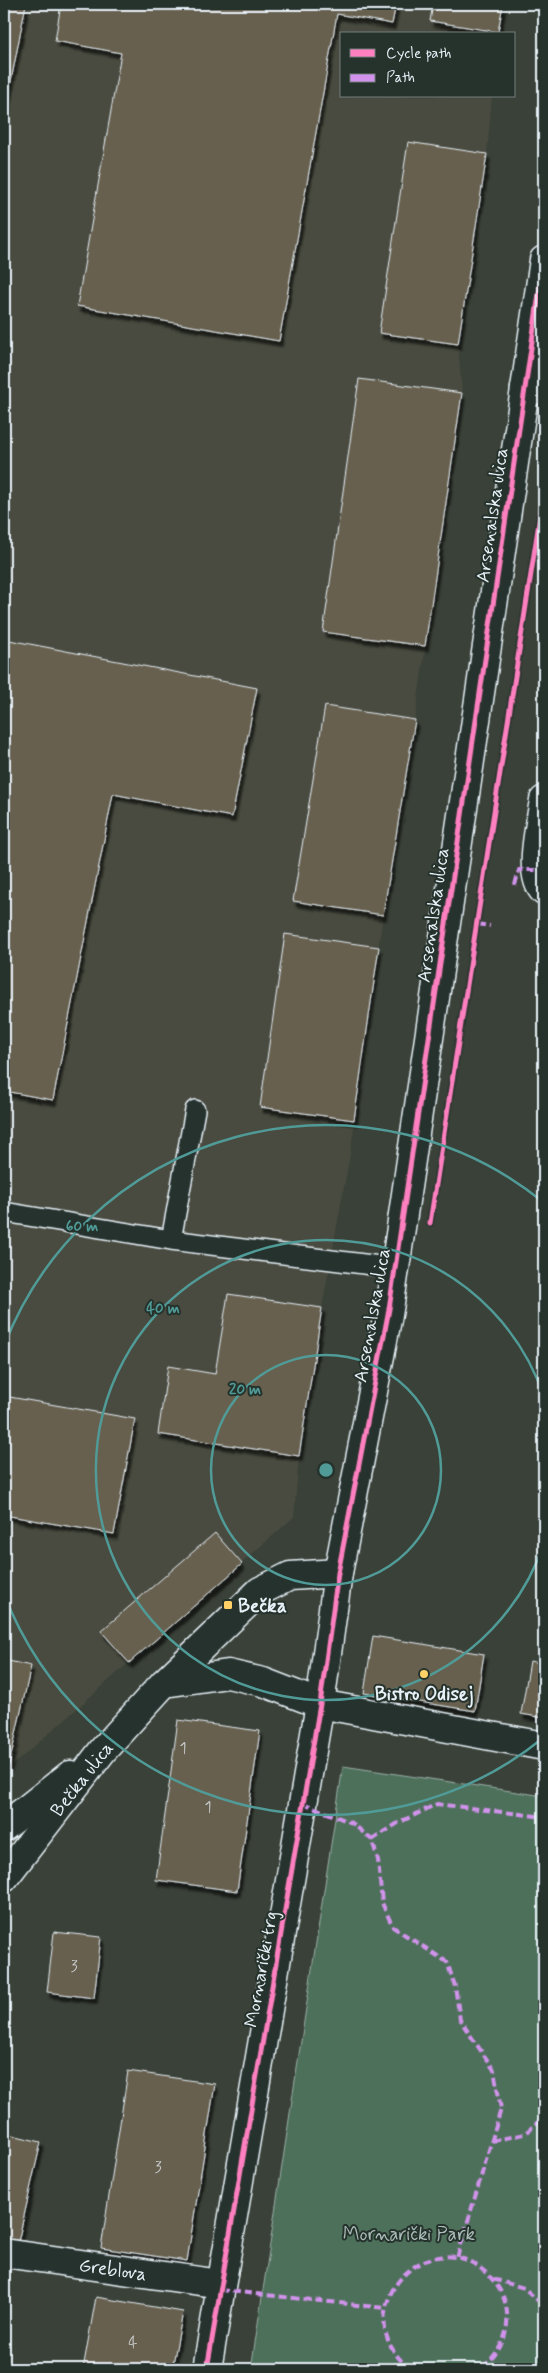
<svg xmlns="http://www.w3.org/2000/svg" width="548" height="2373" font-family="Mynerve,sans-serif">
<style>
.built{fill:#484b3f}
.green{fill:#4e705a;stroke:#9bb0a9}
.building{fill:#676150;stroke:#e8f1f8;filter:url(#shadow)}
.lines{fill:none;stroke-linecap:round;stroke-linejoin:round}
.service-casing{stroke:#e8f1f8;stroke-width:22}
.minor-casing{stroke:#e8f1f8;stroke-width:31}
.secondary-casing{stroke:#e8f1f8;stroke-width:31}
.service{stroke:#26332d;stroke-width:19}
.minor{stroke:#26332d;stroke-width:28}
.secondary{stroke:#26332d;stroke-width:28}
.quiet{stroke:#d193ec;stroke-width:4;stroke-dasharray:8 4;stroke-linecap:butt}
.cycleway-casing{stroke:#26332d;stroke-width:8}
.cycleway{stroke:#ff80c0;stroke-width:5}
.ring{fill:none;stroke:#509b97;stroke-width:2.5}
.poi-dot{fill:#ffd166;stroke:#26332d;stroke-width:2}
.labels{text-anchor:middle;stroke-width:4;stroke-linejoin:round;paint-order:stroke}
.number-label{font-size:16px;fill:#c8cdce}
.street-label{font-size:19px;fill:#e8f1f8;stroke:#26332d}
.poi-label{font-size:19px;font-weight:bold;fill:#e8f1f8;stroke:#26332d;text-anchor:start}
.park-label{font-size:19px;fill:#aabdb9;stroke:#26332d}
.centre{fill:#509b97;stroke:#26332d;stroke-width:2.5}
.ring-label{font-size:15px;text-anchor:middle;font-weight:bold;fill:#509b97;stroke:#26332d;stroke-width:4;stroke-linejoin:round;paint-order:stroke}
</style>
<defs>
<filter id="shadow"><feDropShadow dx="3" dy="5.5" stdDeviation="1" flood-color="#0009"/></filter>
</defs>
<rect width="100%" height="100%" fill="#3a4138"/>
<filter id="ink" filterUnits="userSpaceOnUse"><feTurbulence type="fractalNoise" baseFrequency=".02" numOctaves="2"/><feDisplacementMap in="SourceGraphic" scale="10" xChannelSelector="R" yChannelSelector="G"/><feConvolveMatrix kernelMatrix="1 2 1 2 8 2 1 2 1" color-interpolation-filters="sRGB"/></filter>
<g filter="url(#ink)">
<!-- built -->
<path class="built" d="M4,4H503L498,34H342V96H492L487,154L458,344L462,393L415,720L383,915L351,1149L322,1308L299,1456L294,1517L4,1773Z"/>
<!-- green -->
<path class="green" d="M343,1766L544,1796V2369H251Z"/>
<!-- building -->
<path class="building" d="M4,4H26L4,117Z
M61,4H396L392,24L337,14L279,341L77,306L121,53L55,41Z
M433,4H503L498,32L430,21Z
M408,142L487,154L458,344L379,333Z
M359,379L462,393L425,646L323,632Z
M4,639L257,688L232,817L113,794L53,1100L4,1091Z
M325,706L415,720L383,915L293,901Z
M285,934L379,947L354,1120L260,1107Z
M228,1294L322,1308L299,1456L158,1434L168,1366L215,1374Z
M4,1396L135,1419L114,1534L4,1515Z
M215,1533L242,1564L129,1663L101,1631Z
M373,1636L484,1654L475,1711L364,1693Z
M4,1660L31,1666L9,1765L4,1764Z
M530,1661L544,1664V1718L521,1714Z
M178,1720L260,1731L237,1891L156,1880Z
M54,1932L101,1937L94,1998L47,1992Z
M128,2071L215,2084L187,2261L101,2248Z
M4,2133L41,2142L18,2242L4,2239Z
M96,2297L183,2312L172,2369H83Z"/>
<g class="lines">
<!-- service casing -->
<g class="service-casing">
<path id="service" d="M195,1110L171,1240L396,1268
M4,1212L171,1240"/>
</g>
<!-- minor casing -->
<g class="minor-casing">
<g id="minor">
<path d="M525,388L544,390"/>
<path d="M544,800C541,822 527,874 544,891"/>
<path id="s1" d="M4,2253L221,2284"/>
</g>
</g>
<!-- secondary casing -->
<g class="secondary-casing">
<g id="secondary">
<path d="M164,1683L228,1674L263,1682L320,1704L544,1746"/>
<path d="M4,1827L70,1775"/>
<path id="s2" d="M4,1878L103,1750L164,1683L260,1591L290,1576L338,1573"/>
<path d="M207,2369L320,1704L338,1573L389,1309L544,260"/>
</g>
</g>
<!-- service -->
<use href="#service" class="service"/>
<!-- minor -->
<use href="#minor" class="minor"/>
<!-- secondary -->
<use href="#secondary" class="secondary"/>
<!-- quiet -->
<path class="quiet" d="M515,885L519,870H537
M477,924L490,926
M303,1803L352,1823L372,1840L378,1860L382,1903L393,1927L447,1962L455,1986L460,2020L494,2070L501,2109L457,2258
M372,1840L398,1823L437,1804L544,1817
M492,2141L524,2134L544,2117
M493,2279L524,2288L544,2306
M220,2290L385,2308
M411,2369C342,2318 422,2219 484,2271C495,2281 503,2292 506,2306C511,2332 501,2352 481,2369
M524,2369L544,2363"/>
<!-- cycleway casing -->
<g class="cycleway-casing">
<path id="cycleway" d="M430,1223L544,490
M207,2369L320,1704L338,1573L389,1309L544,260"/>
</g>
<!-- cycleway -->
<use href="#cycleway" class="cycleway"/>
</g>
</g>
<!-- distance rings -->
<g class="ring">
<circle cx="326" cy="1470" r="115"/>
<path d="M544 1543A230 230 0 1 1 544 1397"/>
<path d="M543 1738A345 345 0 0 1 4 1594M4 1346A345 345 0 0 1 543 1202"/>
</g>
<!-- markers -->
<g class="poi-dot">
<rect x="223" y="1600" width="10" height="10" rx="2.5"/>
<circle cx="424" cy="1674" r="5"/>
</g>
<g class="labels">
<!-- number labels -->
<g class="number-label">
<text x="183" y="1753">1</text>
<text x="208" y="1812">1</text>
<text x="74" y="1971">3</text>
<text x="158" y="2172">3</text>
<text x="133" y="2347">4</text>
</g>
<!-- street labels -->
<g class="street-label">
<text transform="translate(491 515) rotate(-82)" y="7">Arsenalska ulica</text>
<text transform="translate(432 915) rotate(-82)" y="7">Arsenalska ulica</text>
<text transform="translate(371 1315) rotate(-80)" y="7">Arsenalska ulica</text>
<text dy="7" stroke="none"><textPath href="#s2" startOffset="126">Bečka ulica</textPath></text>
<text transform="translate(260 1969) rotate(-80)" y="7">Mornarički trg</text>
<text dy="7" stroke="none"><textPath href="#s1" startOffset="110">Greblova</textPath></text>
</g>
<!-- poi labels -->
<g class="poi-label">
<text x="238" y="1612">Bečka</text>
<text x="424" y="1700" text-anchor="middle">Bistro Odisej</text>
</g>
<!-- park labels -->
<g class="park-label">
<text x="409" y="2240">Mornarički Park</text>
</g>
</g>
<circle cx="326" cy="1470" r="8" class="centre"/>
<g class="ring-label">
<text x="82" y="1231">60 m</text>
<text x="163" y="1313">40 m</text>
<text x="245" y="1394">20 m</text>
</g>
<!-- margin -->
<rect width="548" height="2373" fill="none" stroke="#26332d" stroke-width="20"/>
<rect x="10" y="10" width="528" height="2353" fill="none" stroke="#e8f1f8" stroke-width="2" filter="url(#ink)"/>
<!-- legend -->
<rect x="340" y="32" width="175" height="65" fill="#26332d" stroke="#747f7e"/>
<rect x="350" y="49" width="25" height="8" fill="#ff80c0" stroke="#747f7e"/>
<text x="386" y="58" font-size="15" fill="#e8f1f8">Cycle path</text>
<rect x="350" y="74" width="25" height="8" fill="#d193ec" stroke="#747f7e"/>
<text x="386" y="82" font-size="15" fill="#e8f1f8">Path</text>
</svg>
